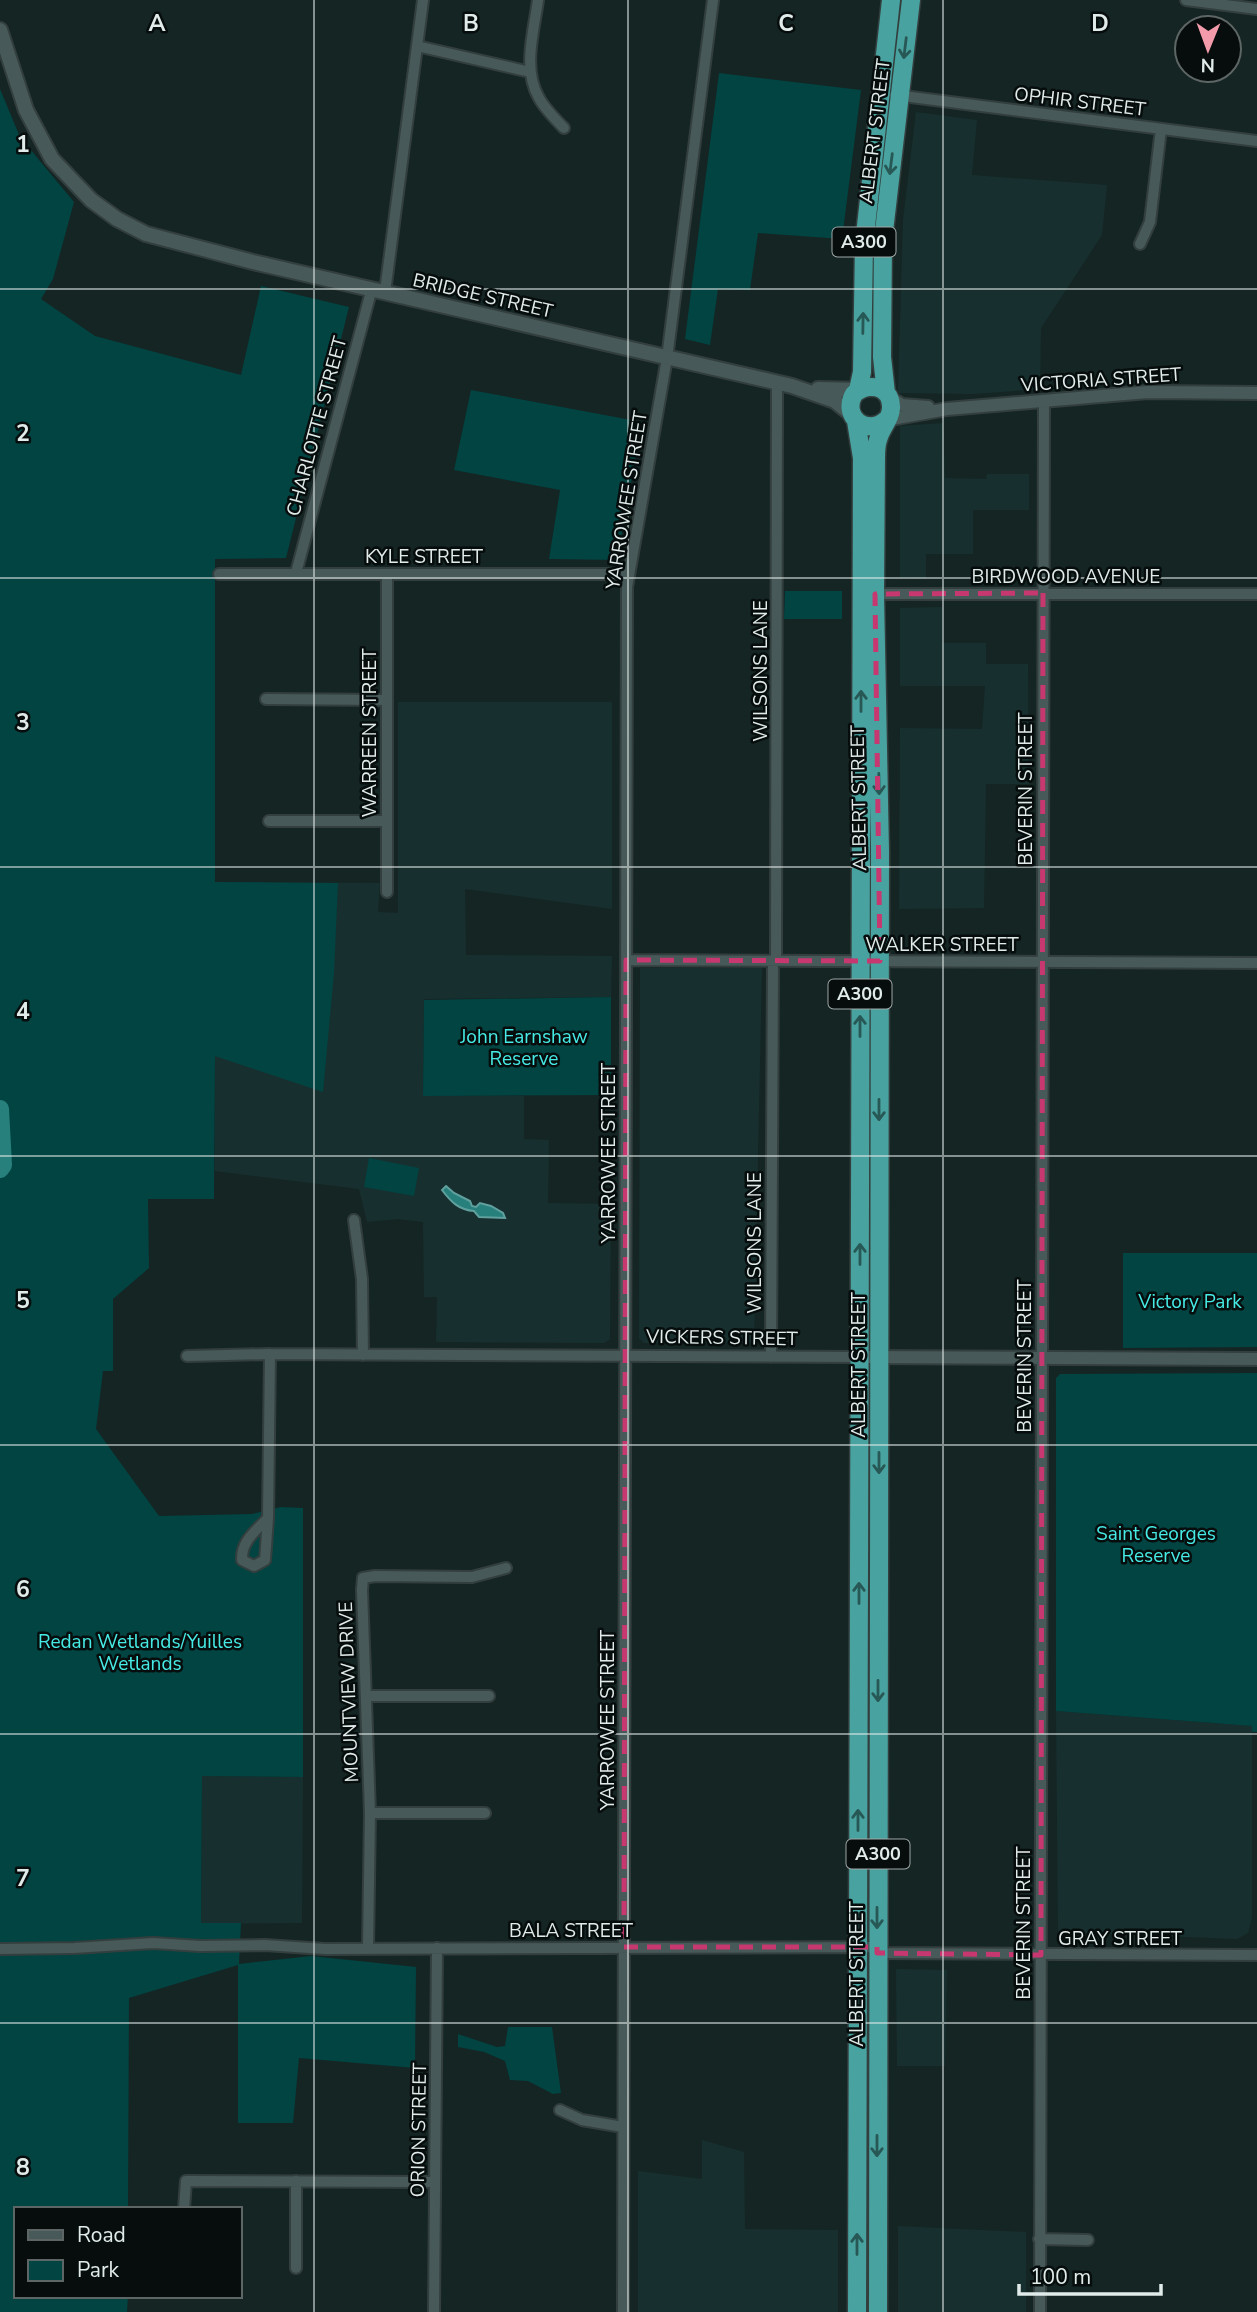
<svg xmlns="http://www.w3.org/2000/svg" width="1257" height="2312" font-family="'Nunito Sans',sans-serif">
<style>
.built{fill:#17302f}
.green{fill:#014442}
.water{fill:#28807d;stroke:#60a09e;stroke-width:2}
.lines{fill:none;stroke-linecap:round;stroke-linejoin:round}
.river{stroke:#28807d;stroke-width:18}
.minor-casing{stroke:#333f3e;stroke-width:14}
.tertiary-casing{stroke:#333f3e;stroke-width:16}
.secondary-casing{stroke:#333f3e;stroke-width:18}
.trunk-casing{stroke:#333f3e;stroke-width:21}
.minor{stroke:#475958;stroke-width:10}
.tertiary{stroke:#475958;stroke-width:12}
.secondary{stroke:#475958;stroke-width:14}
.trunk{stroke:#48a29f;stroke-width:18}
.oneway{stroke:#275856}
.marked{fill:none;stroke:#c73870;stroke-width:5;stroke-dasharray:14 9;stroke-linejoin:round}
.grid{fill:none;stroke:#e1ebea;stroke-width:2;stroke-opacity:0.55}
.labels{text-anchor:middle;stroke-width:5;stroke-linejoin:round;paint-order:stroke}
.shield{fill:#060d0c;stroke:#9fa8a7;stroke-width:2}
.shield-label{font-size:18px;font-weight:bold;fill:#e1ebea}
.street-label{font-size:19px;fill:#e1ebea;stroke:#060d0c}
.park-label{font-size:19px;fill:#46ebe6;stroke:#060d0c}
.grid-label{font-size:23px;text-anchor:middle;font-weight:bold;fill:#e1ebea;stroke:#060d0c;stroke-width:5;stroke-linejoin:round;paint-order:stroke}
</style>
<rect width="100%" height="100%" fill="#152524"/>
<!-- built -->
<path class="built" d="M916,112L977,120L972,175L1107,185L1102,235L1041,328L1040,389L974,394L898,393L903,220Z
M943,423L945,478L986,479L987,474H1029V510H973V554H926V579L900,578V426Z
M942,607V643H986V664H1028L1029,784H986L984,908L899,909L900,728L982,729L985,686H900V608Z
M398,702H612V909L465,889L466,955L612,956L611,997L424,999L423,1095L524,1096V1139L549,1140L548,1203L611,1204L610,1339L604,1343L436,1342L437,1297H424L423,1222L398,1219L367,1222L359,1189L215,1171V882L380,883L378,912L398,913Z
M640,968H762L754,1343H644L639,1338Z
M1056,1711L1252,1726V1918L1248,1933L1237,1939L1058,1932Z
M202,1776L303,1777L302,1923L201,1924Z
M896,1969L947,1970L945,2066H897Z
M702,2140L744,2152L745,2229L838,2230V2312H638V2171L702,2179Z
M898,2226L1026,2232V2312H898Z"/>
<!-- green -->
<path class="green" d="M719,73L861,90L842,239L758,233L750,290L718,289L710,345L685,339Z
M0,89L20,137L74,202L53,279L41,299L95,336L241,375L261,286L349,307L286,558L215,559V882L338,883L334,973L323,1092L215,1056L214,1199H148L149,1268L113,1299V1371H103L96,1429L159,1516L252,1514L281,1507L303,1508V1777L202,1776L201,1923H241L239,1964L311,1956L416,1967L415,2068L299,2058L293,2123H238V1965L129,1998L128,2209H16V2296H128L127,2312H0Z
M471,390L642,422L617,560L549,559L560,490L454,470Z
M785,591H842V619H784Z
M611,997V1095L423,1096L424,1000Z
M369,1158L419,1168L414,1196L364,1187Z
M1123,1253H1257V1347L1123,1348Z
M1257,1373V1732H1252V1726L1056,1711V1378L1060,1374Z
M508,2027H552L561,2093L553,2094L528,2081L510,2080L505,2061L484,2052L458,2047V2034L497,2047L505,2046Z"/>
<!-- water -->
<path class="water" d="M446,1186L454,1193L470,1201L472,1206L476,1207L480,1203L491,1206L503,1213L505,1218L479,1217L474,1211C459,1210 451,1202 442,1190Z"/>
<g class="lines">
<!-- river -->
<path class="river" d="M0,1109L3,1165L0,1169"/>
<!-- minor casing -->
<g class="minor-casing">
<path id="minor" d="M538,0C534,31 522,69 539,98C545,109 555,119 564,128
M1186,0L1257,9
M417,46L530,72
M895,95L1257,141
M1140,244L1150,222L1161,129
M385,292L423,0
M296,573L372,288
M219,574H628
M875,594H1257
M266,699L386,700
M269,821H386
M387,892V574
M626,960L1257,963
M776,960L777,382
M354,1220L362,1279L363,1355
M187,1356L270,1354L860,1357
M771,1357L773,960
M268,1518C256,1531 241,1541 242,1560L254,1566L265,1560L268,1518L270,1354
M366,1696H489
M370,1813H485
M368,1948L370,1813L362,1590L363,1578L375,1576L472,1577L506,1568
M0,1949L74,1948L153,1943L200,1946L265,1945L325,1949L877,1947
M875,1953L1257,1955
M560,2110L582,2120L623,2127
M184,2209L186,2181L434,2182
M1039,2239L1088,2240
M296,2268V2181
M434,2312L437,1948
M623,2312L627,587L667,358L713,0
M1040,2312L1044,401"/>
</g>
<!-- tertiary casing -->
<g class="tertiary-casing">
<path id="tertiary" d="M889,397L902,405L928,407
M886,420L947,409L1148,392L1257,393
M860,1357L1257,1359"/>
</g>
<!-- secondary casing -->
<g class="secondary-casing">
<path id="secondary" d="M0,30L26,110L52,159L91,200L117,219L146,234L253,262L792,386L835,401L851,414
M818,389L858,390"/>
</g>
<!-- trunk casing -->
<g class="trunk-casing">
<path id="trunk" d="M858,390L862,372L864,244L891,0
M886,393L882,357L883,240L911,0
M856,421L862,458L857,2312
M878,2312L880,851L875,594L876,458C876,451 876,444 879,437C882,427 892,417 891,406C890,385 867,382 854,394C841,417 867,437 886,420"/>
</g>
<!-- minor -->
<use href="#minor" class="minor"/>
<!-- tertiary -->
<use href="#tertiary" class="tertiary"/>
<!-- secondary -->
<use href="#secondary" class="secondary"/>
<!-- trunk -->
<use href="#trunk" class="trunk"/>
</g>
<!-- one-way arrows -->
<defs><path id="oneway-shaft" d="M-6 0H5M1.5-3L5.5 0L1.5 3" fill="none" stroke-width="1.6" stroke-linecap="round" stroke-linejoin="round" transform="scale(1.75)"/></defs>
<g class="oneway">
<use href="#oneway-shaft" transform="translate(905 48) rotate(97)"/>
<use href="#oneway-shaft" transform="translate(891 164) rotate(97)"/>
<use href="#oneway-shaft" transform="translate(863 323) rotate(-89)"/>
<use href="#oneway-shaft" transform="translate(861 701) rotate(-90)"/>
<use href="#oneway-shaft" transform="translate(879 784) rotate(89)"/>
<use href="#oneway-shaft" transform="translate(860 1026) rotate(-90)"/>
<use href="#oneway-shaft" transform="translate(879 1110) rotate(90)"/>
<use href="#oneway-shaft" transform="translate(860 1254) rotate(-90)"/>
<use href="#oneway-shaft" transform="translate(879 1463) rotate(90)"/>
<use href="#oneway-shaft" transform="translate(859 1593) rotate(-90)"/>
<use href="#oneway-shaft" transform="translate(878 1691) rotate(90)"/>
<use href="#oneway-shaft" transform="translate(858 1820) rotate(-90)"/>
<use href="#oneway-shaft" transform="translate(877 1918) rotate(90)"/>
<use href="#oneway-shaft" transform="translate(877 2146) rotate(90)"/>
<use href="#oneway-shaft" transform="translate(857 2244) rotate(-90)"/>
</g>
<!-- marked area -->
<path class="marked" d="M1043,593L1041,1955L877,1953V1947H624L626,960L880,961L875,594Z"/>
<!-- grid -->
<path class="grid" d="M314,0V2312M628,0V2312M943,0V2312M0,289H1257M0,578H1257M0,867H1257M0,1156H1257M0,1445H1257M0,1734H1257M0,2023H1257"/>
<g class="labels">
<!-- shield labels -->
<g class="shield">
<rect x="832.5" y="227.5" width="63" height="29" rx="5"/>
<rect x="828.5" y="979.5" width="63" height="29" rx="5"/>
<rect x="846.5" y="1839.5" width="63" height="29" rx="5"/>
</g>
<g class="shield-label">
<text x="864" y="248">A300</text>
<text x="860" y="1000">A300</text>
<text x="878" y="1860">A300</text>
</g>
<!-- street labels -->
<g class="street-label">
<text transform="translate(1080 101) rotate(7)" y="7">OPHIR STREET</text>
<text transform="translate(874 131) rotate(-83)" y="7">ALBERT STREET</text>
<text transform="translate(483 295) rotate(13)" y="7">BRIDGE STREET</text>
<text transform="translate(1101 379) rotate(-4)" y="7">VICTORIA STREET</text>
<text transform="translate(316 426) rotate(-75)" y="7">CHARLOTTE STREET</text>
<text transform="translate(626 500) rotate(-81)" y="7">YARROWEE STREET</text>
<text x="424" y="563">KYLE STREET</text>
<text x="1066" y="583">BIRDWOOD AVENUE</text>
<text transform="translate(760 671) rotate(-90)" y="7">WILSONS LANE</text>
<text transform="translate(369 733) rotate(-90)" y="7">WARREEN STREET</text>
<text transform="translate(1025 789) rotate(-90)" y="7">BEVERIN STREET</text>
<text transform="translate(858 798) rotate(-91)" y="7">ALBERT STREET</text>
<text x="942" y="951">WALKER STREET</text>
<text transform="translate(608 1153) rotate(-90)" y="7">YARROWEE STREET</text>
<text transform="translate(754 1243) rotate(-90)" y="7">WILSONS LANE</text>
<text transform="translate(722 1337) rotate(1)" y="7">VICKERS STREET</text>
<text transform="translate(1024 1356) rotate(-90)" y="7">BEVERIN STREET</text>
<text transform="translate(858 1365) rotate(-90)" y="7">ALBERT STREET</text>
<text transform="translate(348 1692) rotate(-92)" y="7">MOUNTVIEW DRIVE</text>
<text transform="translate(607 1720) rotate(-90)" y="7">YARROWEE STREET</text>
<text transform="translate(1023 1923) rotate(-90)" y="7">BEVERIN STREET</text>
<text x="571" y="1937">BALA STREET</text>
<text x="1120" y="1945">GRAY STREET</text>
<text transform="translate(856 1974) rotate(-90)" y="7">ALBERT STREET</text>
<text transform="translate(418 2130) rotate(-89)" y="7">ORION STREET</text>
</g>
<!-- park labels -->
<g class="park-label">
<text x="524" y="1043">John Earnshaw<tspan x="524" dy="22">Reserve</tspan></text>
<text x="1190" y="1308">Victory Park</text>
<text x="1156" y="1540">Saint Georges<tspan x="1156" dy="22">Reserve</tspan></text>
<text x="140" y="1648">Redan Wetlands/Yuilles<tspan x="140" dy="22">Wetlands</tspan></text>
</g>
</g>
<g class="grid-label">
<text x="157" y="31">A</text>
<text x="471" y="31">B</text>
<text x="786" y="31">C</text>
<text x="1100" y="31">D</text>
<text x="23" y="152">1</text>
<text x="23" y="441">2</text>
<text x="23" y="730">3</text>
<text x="23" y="1019">4</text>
<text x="23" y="1308">5</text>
<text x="23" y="1597">6</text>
<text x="23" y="1886">7</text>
<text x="23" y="2175">8</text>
</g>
<!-- legend -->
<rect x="14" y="2207" width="228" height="91" fill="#060d0c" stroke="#5e6665" stroke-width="2"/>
<rect x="28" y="2230" width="35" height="10" fill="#475958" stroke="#5e6665" stroke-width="2"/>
<text x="77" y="2242" font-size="21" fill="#e1ebea">Road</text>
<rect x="28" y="2260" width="35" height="21" fill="#014442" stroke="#5e6665" stroke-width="2"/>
<text x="77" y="2277" font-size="21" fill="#e1ebea">Park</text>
<!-- north arrow -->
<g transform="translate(1208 49) rotate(181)"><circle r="33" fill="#060d0c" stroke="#5e6665" stroke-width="2"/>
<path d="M0-5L12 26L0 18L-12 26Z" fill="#f39aab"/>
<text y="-10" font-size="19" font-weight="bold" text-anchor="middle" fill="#e1ebea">N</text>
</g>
<!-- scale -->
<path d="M1019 2284v10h142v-10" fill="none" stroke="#e1ebea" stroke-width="3.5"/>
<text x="1030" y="2284" font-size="21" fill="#e1ebea" stroke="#060d0c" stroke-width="5" paint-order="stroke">100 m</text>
</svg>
